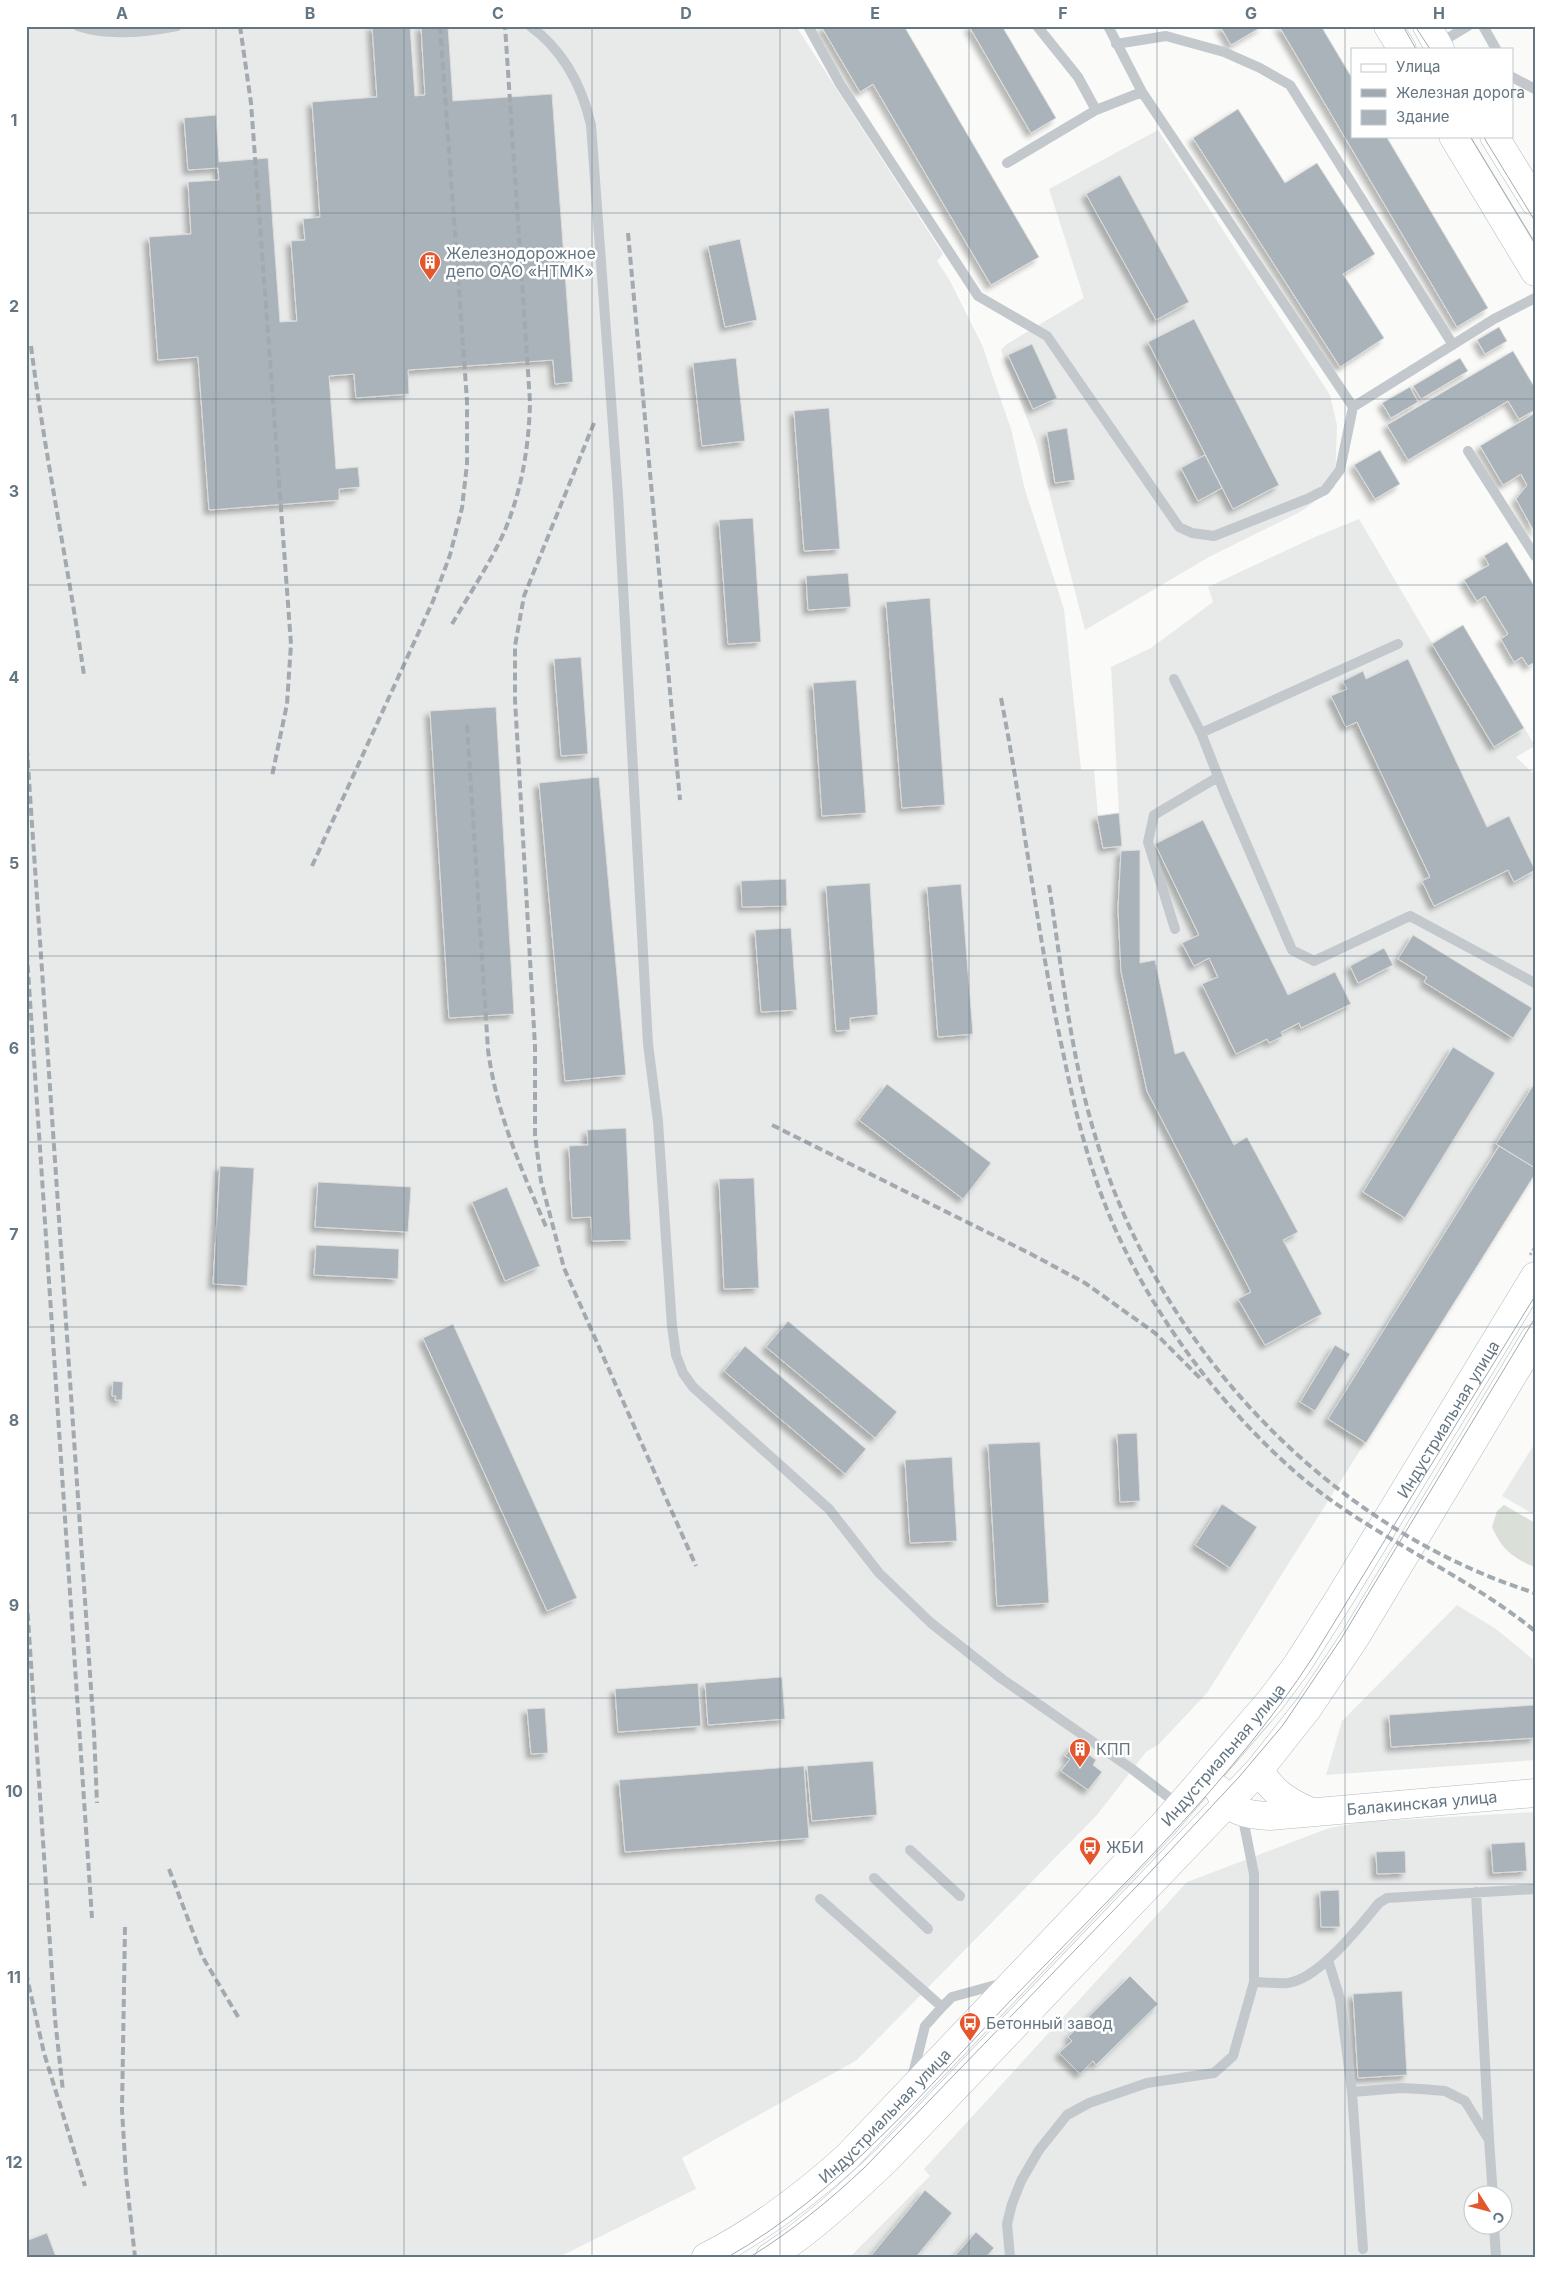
<svg xmlns="http://www.w3.org/2000/svg" width="1561" height="2283" font-family="Inter,sans-serif">
<style>
.built{fill:#e8e9e9;fill-rule:evenodd}
.green{fill:#dadfd7}
.building{fill:#aab3b9;stroke:#dcdcda;filter:url(#shadow)}
.lines{fill:none;stroke-linecap:round;stroke-linejoin:round}
.secondary-casing{stroke:#b3babf;stroke-width:29}
.path{stroke:#bbbfc2;stroke-width:3;stroke-dasharray:2.5 2.5;stroke-linecap:butt}
.lane{stroke:#c3c8cc;stroke-width:10}
.secondary{stroke:#fff;stroke-width:28}
.tram{stroke:#a2aab0;stroke-width:1}
.rail{stroke:#a2aab0;stroke-width:4;stroke-dasharray:8 4;stroke-linecap:butt}
.grid{fill:none;stroke:#657683;stroke-width:1;stroke-opacity:0.55}
.labels{text-anchor:middle;stroke-width:5;stroke-linejoin:round;paint-order:stroke}
.poi-label{font-size:16px;fill:#657683;stroke:#fff;text-anchor:start}
.street-label{font-size:16px;fill:#657683;stroke:#fff}
.neatline{fill:none;stroke:#657683;stroke-width:2}
.grid-label{font-size:16px;text-anchor:middle;font-weight:bold;fill:#657683}
</style>
<defs>
<filter id="shadow"><feDropShadow dx="-4.5" dy="4.5" stdDeviation="2.5" flood-color="#0004"/></filter>
</defs>
<rect width="100%" height="100%" fill="#fafaf8"/>
<!-- built -->
<path class="built" d="M26,26H796L943,254L937,261L949,279L982,345L1011,429L1025,490L1064,609L1081,770H1094L1098,816L1119,813L1111,667L1151,648L1213,602L1208,587L1315,537L1359,519L1432,643L1463,625L1535,746L1516,757L1535,775V1173L1207,1693L1159,1744L1146,1752L1097,1815L857,2060L682,2158L696,2189L559,2257H26Z
M1158,130L1330,395L1337,425L1335,487L1300,512L1209,557L1085,630L1036,442L1001,350L1007,344L1084,298L1049,189Z
M1535,1443V1515L1502,1496Z
M1457,1605L1496,1629L1535,1661V1760L1326,1775L1342,1721Z
M1535,1812V2257H850L930,2176L924,2169L1187,1882L1329,1828L1364,1822ZM1474,2196H1504V2226H1474Z"/>
<!-- green -->
<path class="green" d="M1504,1505L1535,1523V1567C1512,1558 1502,1549 1492,1527L1497,1511Z"/>
<!-- building -->
<path class="building" d="M372,26H410L415,96L425,95L421,26H448L453,101L552,94L573,382L555,384L553,360L408,370L409,394L356,398L354,374L329,376L336,469L358,467L360,487L339,489V500L209,510L198,357L158,360L149,237L191,234L188,182L219,180L218,168L188,170L184,118L216,115L219,162L268,158L280,322L297,321L291,241L305,240L303,219L320,217L312,102L377,97Z
M821,26H904L1039,257L991,285L873,84L860,92Z
M969,26H1002L1056,118L1031,133Z
M1220,26H1263L1231,45Z
M1279,26H1321L1352,78V136H1386L1488,308L1457,327Z
M1238,109L1285,183L1317,163L1375,254L1343,274L1384,338L1340,367L1193,138Z
M1120,175L1189,302L1156,320L1086,194Z
M740,239L757,320L725,327L708,246Z
M1194,319L1279,485L1233,509L1148,342Z
M1499,327L1507,341L1485,354L1477,340Z
M1032,344L1057,398L1033,409L1008,355Z
M1513,351L1535,388V410L1519,419L1508,401L1408,460L1387,425Z
M736,358L745,441L702,446L693,363Z
M1460,358L1468,371L1421,399L1413,386Z
M1410,387L1418,402L1391,418L1382,403Z
M829,408L840,549L804,551L794,411Z
M1535,413V533L1516,499L1527,485L1521,474L1503,485L1480,446Z
M1067,428L1075,480L1055,483L1047,432Z
M1380,450L1400,484L1375,499L1354,465Z
M1205,455L1222,488L1198,501L1181,468Z
M753,518L761,642L728,644L719,520Z
M1507,542L1535,587V662L1528,666L1522,657L1514,662L1501,639L1508,634L1485,596L1477,601L1464,580L1489,565L1484,556Z
M848,573L851,607L808,610L806,576Z
M930,598L945,805L902,808L886,602Z
M1463,625L1524,728L1494,747L1432,644Z
M581,657L588,754L561,756L554,659Z
M1408,659L1487,827L1509,816L1535,870L1514,882L1508,870L1434,906L1422,881L1430,877L1357,722L1346,727L1331,696L1347,689L1343,681L1363,671L1366,679Z
M856,680L866,813L822,816L813,683Z
M496,707L514,1014L449,1018L430,711Z
M599,777L626,1075L565,1081L539,783Z
M1119,813L1122,846L1103,848L1097,816Z
M1203,820L1288,995L1335,972L1351,1004L1301,1028L1299,1023L1281,1032L1283,1036L1269,1043L1267,1039L1236,1054L1202,984L1218,977L1209,958L1194,966L1182,943L1199,935L1155,844Z
M1140,850V963L1155,960L1175,1054L1184,1051L1234,1145L1247,1137L1298,1232L1283,1240L1322,1314L1265,1345L1238,1299L1251,1292L1147,1091L1121,971L1118,909L1121,851Z
M786,879L787,906L742,907L741,881Z
M870,883L878,1015L850,1018V1030L836,1031L826,886Z
M961,884L973,1034L938,1037L927,887Z
M791,928L797,1010L761,1012L755,930Z
M1413,935L1532,1008L1513,1038L1424,982L1427,977L1398,959Z
M1384,948L1393,965L1358,983L1350,966Z
M1453,1047L1495,1073L1405,1218L1363,1192Z
M887,1084L991,1163L963,1199L859,1120Z
M1534,1084L1535,1085V1168L1496,1144Z
M626,1128L631,1240L592,1241L591,1217L572,1218L569,1146L588,1145L587,1130Z
M1499,1146L1535,1168V1174L1366,1443L1328,1419Z
M220,1166L254,1168L247,1286L213,1284Z
M754,1178L759,1288L724,1289L719,1179Z
M318,1182L411,1187L408,1232L315,1227Z
M507,1187L540,1266L505,1281L472,1202Z
M316,1245L399,1249L398,1279L314,1275Z
M788,1321L897,1412L875,1438L766,1347Z
M453,1324L577,1598L547,1611L423,1338Z
M1335,1345L1350,1354L1315,1411L1300,1402Z
M745,1346L866,1449L845,1474L724,1371Z
M113,1381L123,1382L122,1400H115L116,1396H112Z
M1137,1433L1140,1501L1120,1502L1117,1434Z
M1040,1442L1049,1603L997,1606L988,1444Z
M952,1457L957,1541L910,1543L905,1460Z
M1222,1504L1257,1527L1230,1568L1195,1545Z
M782,1677L785,1719L708,1725L705,1683Z
M698,1683L701,1726L618,1732L615,1689Z
M1535,1705V1738L1391,1747L1389,1715Z
M545,1708L548,1753L531,1754L527,1709Z
M1074,1744L1096,1760L1093,1765L1102,1772L1088,1790L1061,1771L1070,1759L1065,1756Z
M873,1761L877,1815L812,1821L807,1766Z
M804,1766L809,1838L625,1852L619,1780Z
M1525,1842L1527,1871L1493,1873L1491,1844Z
M1405,1851L1406,1873L1377,1874L1376,1852Z
M1339,1890L1340,1927H1321L1320,1891Z
M1130,1976L1158,2004L1096,2065L1093,2061L1080,2074L1059,2053L1072,2041L1068,2037Z
M1402,1991L1407,2075L1358,2078L1353,1994Z
M925,2190L952,2213L916,2257H870Z
M976,2232L994,2248L986,2257H954Z
M47,2233L56,2257H26V2241Z"/>
<g class="lines">
<!-- secondary casing -->
<g class="secondary-casing">
<g id="secondary">
<path d="M1388,26L1402,49"/>
<path d="M1427,26L1440,49"/>
<path d="M1453,136L1535,272"/>
<path d="M1494,136L1535,202"/>
<path d="M1259,1770C1272,1791 1286,1801 1309,1811"/>
<path id="s1" d="M1218,1789C1229,1812 1246,1815 1270,1816L1535,1793"/>
<path id="s2" d="M706,2257C757,2231 805,2195 847,2157L1164,1824L1270,1701L1297,1665L1340,1597L1535,1276"/>
<path d="M770,2257C813,2229 850,2194 887,2159L1259,1770L1308,1708L1355,1638L1535,1338"/>
</g>
</g>
<!-- path -->
<path class="path" d="M1530,1255L1535,1247"/>
<!-- lane -->
<path class="lane" d="M78,26C107,36 147,32 177,26
M530,26C563,50 582,86 591,125L618,495L648,1044L658,1122L672,1326L676,1355L683,1373L693,1387L829,1509L879,1573L931,1623L1002,1679L1132,1769L1180,1806
M808,26L840,84L978,296L1047,336L1179,527L1192,533L1214,536L1307,499L1325,490L1340,470L1353,407L1494,319L1535,298
M1037,26L1078,77L1096,110L1142,92
M1108,26L1142,92L1353,407
M1483,26L1496,49
M1116,44L1166,36L1224,52L1260,68L1290,85L1453,345
M1438,44L1468,26
M1512,77L1535,89
M1007,163L1096,110
M1468,451L1535,556
M1174,679L1201,733L1225,794L1292,950L1314,961L1410,916L1535,983
M1201,733L1398,644
M1175,929L1148,842L1154,815L1218,777
M910,1850L960,1896
M874,1878L928,1929
M1476,1892L1489,2139
M820,1899L942,2007
M1328,1960L1340,1999L1352,2092L1401,2088L1421,2089L1445,2091L1465,2101L1489,2140L1493,2196
M1254,1982C1265,1982 1277,1984 1288,1983C1319,1979 1360,1926 1379,1903L1387,1898L1535,1889
M912,2078L925,2026L942,2007L952,1997L1003,1983
M1352,2092L1363,2249
M1494,2226L1496,2257
M1010,2257L1007,2224L1012,2204L1021,2181L1039,2150L1067,2115L1089,2103L1147,2083L1214,2073L1233,2056L1254,1982V1874L1242,1814"/>
<!-- secondary -->
<use href="#secondary" class="secondary"/>
<!-- tram -->
<path class="tram" d="M1403,26L1416,49
M1415,26L1430,49
M1470,136L1535,243
M1483,136L1535,221
M728,2257C842,2192 925,2089 1015,1996C1119,1888 1231,1783 1313,1657L1535,1296
M750,2257C792,2231 829,2201 865,2167L1138,1885L1239,1777L1283,1725L1341,1639L1535,1318"/>
<!-- rail -->
<path class="rail" d="M240,26L251,103L291,644L287,704L272,776
M628,233L680,800
M31,346C45,456 68,565 84,675
M594,423L524,596L515,646V700L535,1046V1135L541,1181L564,1268L696,1566
M452,624C470,593 491,562 505,530C522,489 529,446 530,402L505,26
M1001,698C1024,816 1037,935 1063,1052C1074,1107 1087,1160 1108,1212C1146,1306 1217,1403 1293,1470C1366,1535 1460,1570 1535,1631
M467,725L488,1050C497,1116 521,1168 547,1229
M26,736L94,1732L97,1803
M312,866L433,601L450,555L462,508L467,464V401L440,26
M1049,885C1062,971 1071,1059 1097,1142C1160,1348 1328,1528 1535,1593
M26,941L92,1918
M772,1125L1031,1254L1085,1283L1155,1333L1201,1379
M26,1589L55,2019L63,2091
M169,1869L202,1956L240,2020
M125,1927L122,2110L126,2176L135,2257
M26,1973L44,2053L85,2186"/>
</g>
<!-- grid -->
<path class="grid" d="M216,26V2257M404,26V2257M592,26V2257M780,26V2257M969,26V2257M1157,26V2257M1345,26V2257M26,213H1535M26,399H1535M26,585H1535M26,770H1535M26,956H1535M26,1142H1535M26,1327H1535M26,1513H1535M26,1698H1535M26,1884H1535M26,2070H1535"/>
<!-- icons -->
<defs>
<g id="building-pin" transform="scale(1.125)"><path d="M0 17L-7.5 6A9.5 9.5 0 1 1 7.5 6Z" fill="#e4572e" stroke="#fff"/><path d="M-4-6H4V6H1V3H-1V6H-4ZM-2.5-4.3h1.7v1.8h-1.7ZM.8-4.3h1.7v1.8H.8ZM-2.5-1h1.7V.8h-1.7ZM.8-1h1.7V.8H.8Z" fill="#fff"/></g>
<g id="bus-pin" transform="scale(1.125)"><path d="M0 17L-7.5 6A9.5 9.5 0 1 1 7.5 6Z" fill="#e4572e" stroke="#fff"/><path d="M-5-6H5V4H4V6H2V4H-2V6H-4V4H-5ZM-3.5-4V0h7V-4ZM-3.5 1.2v1.5H-2V1.2ZM2 1.2v1.5H3.5V1.2Z" fill="#fff"/></g>
</defs>
<g fill-rule="evenodd">
<use href="#building-pin" x="430" y="262"/>
<use href="#building-pin" x="1080" y="1749"/>
<use href="#bus-pin" x="1090" y="1847"/>
<use href="#bus-pin" x="970" y="2023"/>
</g>
<g class="labels">
<!-- poi labels -->
<g class="poi-label">
<text x="446" y="259">Железнодорожное<tspan x="446" dy="18">депо ОАО «НТМК»</tspan></text>
<text x="1096" y="1755">КПП</text>
<text x="1106" y="1853">ЖБИ</text>
<text x="986" y="2029">Бетонный завод</text>
</g>
<!-- street labels -->
<g class="street-label">
<text dy="6" stroke="none"><textPath href="#s2" startOffset="1129">Индустриальная улица</textPath></text>
<text dy="6" stroke="none"><textPath href="#s2" startOffset="724">Индустриальная улица</textPath></text>
<text dy="6" stroke="none"><textPath href="#s1" startOffset="215">Балакинская улица</textPath></text>
<text dy="6" stroke="none"><textPath href="#s2" startOffset="229">Индустриальная улица</textPath></text>
</g>
</g>
<!-- border -->
<rect width="1561" height="2283" fill="none" stroke="#ffffff" stroke-width="55"/>
<!-- legend -->
<rect x="1351" y="48" width="162" height="90" fill="#ffffff" stroke="#c1c8cd"/>
<rect x="1361" y="64" width="25" height="8" fill="#ffffff" stroke="#c1c8cd"/>
<text x="1396" y="72" font-size="15" fill="#657683">Улица</text>
<rect x="1361" y="89" width="25" height="8" fill="#a2aab0" stroke="#c1c8cd"/>
<text x="1396" y="98" font-size="15" fill="#657683">Железная дорога</text>
<rect x="1361" y="110" width="25" height="15" fill="#aab3b9" stroke="#c1c8cd"/>
<text x="1396" y="122" font-size="15" fill="#657683">Здание</text>
<!-- north arrow -->
<g transform="translate(1488 2210) rotate(126)"><circle r="24" fill="#ffffff" stroke="#c1c8cd"/>
<path d="M0-4L9 19L0 12L-9 19Z" fill="#e4572e"/>
<text y="-8" font-size="14" font-weight="bold" text-anchor="middle" fill="#657683">С</text>
</g>
<rect x="28" y="28" width="1506" height="2228" class="neatline"/>
<g class="grid-label">
<text x="122" y="19">A</text>
<text x="310" y="19">B</text>
<text x="498" y="19">C</text>
<text x="686" y="19">D</text>
<text x="875" y="19">E</text>
<text x="1063" y="19">F</text>
<text x="1251" y="19">G</text>
<text x="1439" y="19">H</text>
<text x="14" y="126">1</text>
<text x="14" y="312">2</text>
<text x="14" y="497">3</text>
<text x="14" y="683">4</text>
<text x="14" y="869">5</text>
<text x="14" y="1054">6</text>
<text x="14" y="1240">7</text>
<text x="14" y="1426">8</text>
<text x="14" y="1611">9</text>
<text x="14" y="1797">10</text>
<text x="14" y="1983">11</text>
<text x="14" y="2168">12</text>
</g>
</svg>
